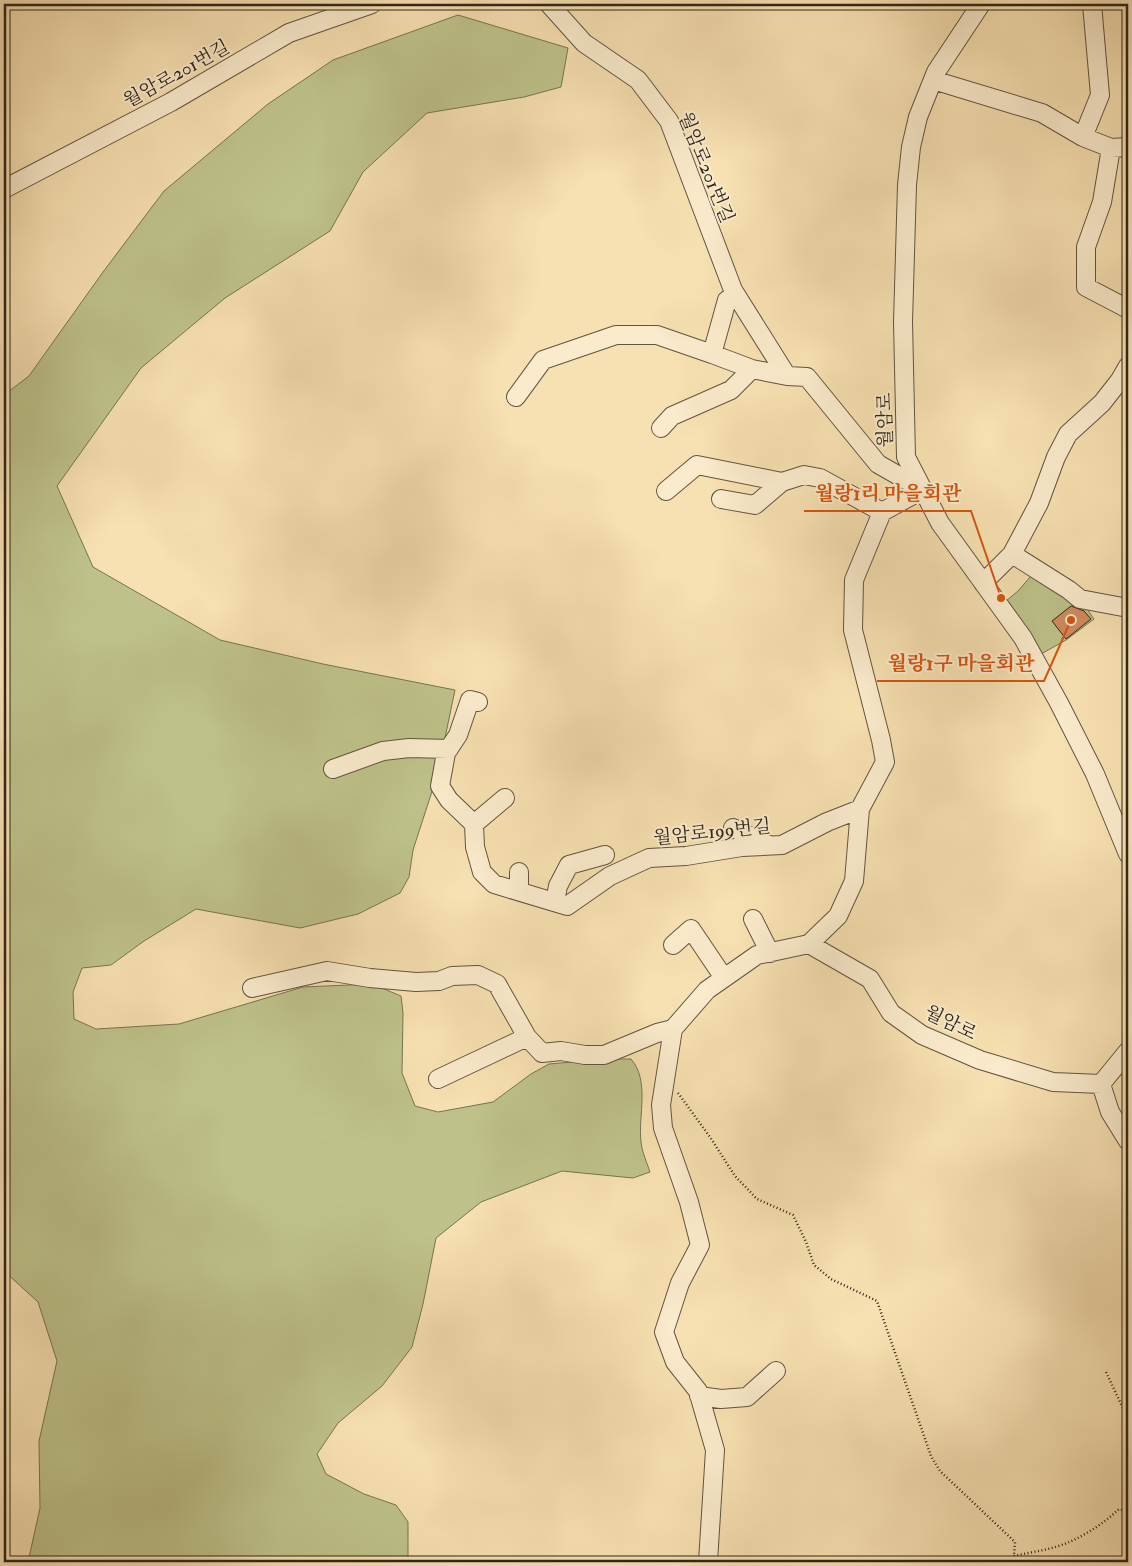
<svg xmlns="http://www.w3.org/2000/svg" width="1132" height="1566" font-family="'IM FELL Double Pica','Noto Serif KR',serif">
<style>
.green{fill:#bec28a;stroke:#767452}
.building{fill:#d18c5e;stroke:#2f261b}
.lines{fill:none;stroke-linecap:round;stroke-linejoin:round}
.minor-casing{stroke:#615440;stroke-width:20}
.path{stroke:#2f261b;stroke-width:2.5;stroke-dasharray:1 2.5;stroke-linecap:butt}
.minor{stroke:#faebcc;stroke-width:18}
.labels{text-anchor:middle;stroke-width:4;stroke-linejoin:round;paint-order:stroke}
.street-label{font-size:19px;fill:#2f261b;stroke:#faebcc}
.leader{fill:none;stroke:#d6540e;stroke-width:2}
.callout-dot{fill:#d6540e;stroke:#faebcc;stroke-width:2}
.callout-label{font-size:20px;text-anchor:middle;font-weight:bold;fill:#d6540e;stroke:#faebcc;stroke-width:4;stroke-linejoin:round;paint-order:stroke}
</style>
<rect width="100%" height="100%" fill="#f7e0b1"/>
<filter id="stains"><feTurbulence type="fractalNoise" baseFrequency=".004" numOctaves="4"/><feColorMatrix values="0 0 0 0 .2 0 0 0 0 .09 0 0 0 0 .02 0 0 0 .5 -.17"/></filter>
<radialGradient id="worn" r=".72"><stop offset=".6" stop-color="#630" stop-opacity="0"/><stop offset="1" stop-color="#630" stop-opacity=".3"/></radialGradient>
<!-- green -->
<path class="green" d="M458,15L568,48L561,87L524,97L427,113L363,172L330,231L225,298L141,368L57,486L93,567L220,640L323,664L455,690L437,776L413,850L409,877L400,893L358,914L300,928L196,909L144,941L111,965L82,968L73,992L74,1019L96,1029L179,1024L303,987L372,984L401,996L403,1013L402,1073L415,1106L438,1112L493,1102L531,1074L549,1064L607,1059H631C650,1081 638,1115 641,1142C642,1152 647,1163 650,1172L633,1178L562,1171L481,1202L436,1238L423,1304L412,1347L382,1386L338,1423L317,1454L326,1474L364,1494L396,1505L408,1522V1562H28L40,1508L39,1441L57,1361L38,1302L4,1271V395L29,376L103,272L164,191L268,104L333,60Z
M1037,569L1080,599L1094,619L1066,640L1034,658L1000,606L1018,591Z"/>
<!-- building -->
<path class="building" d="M1071,606L1084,611L1091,619L1066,639L1052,621Z"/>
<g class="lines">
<!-- minor casing -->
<g class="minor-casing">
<path id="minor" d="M549,4L584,43L638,80L669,121L733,290L787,376L807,377L878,464L922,489
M981,4L936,72L918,117L911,147L907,185L903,322L906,457L940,523L1023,638L1059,703L1095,774L1128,854
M933,80L1042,113L1083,137L1111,148L1102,202L1086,247V287L1128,309
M1083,137L1100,95L1092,4
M1111,148L1128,147
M4,189L171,102L289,33L372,4
M727,300L712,354L752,369
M516,397L543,360L616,335H657L712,354
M661,428L672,416L731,390L752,369L787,376
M666,491L697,465L782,482
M721,499L755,505L782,482L804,475L820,478L882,512
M1012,554L1039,503L1056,457L1068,434L1102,403L1120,380L1128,366
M983,583L1012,554L1069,590L1080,599L1128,608
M333,769L383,751L409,748L449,749
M505,798L474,824L475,847L482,872L494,884L567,906L610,876L649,858L686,856L742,847L782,845L827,822L860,809
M474,824L449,800L440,786L446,753L458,735L470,700L478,702
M733,828L768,845
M519,872V891
M555,902L558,886L569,865L605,855
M753,919L770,953
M809,944L870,979L891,1013L922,1035L980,1060L1053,1082L1101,1084
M673,945L691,929L724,978
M252,988L327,971L370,978L416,982L439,981L452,976L478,975L497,984L527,1037
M1128,1051L1101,1084L1110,1112L1128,1141
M438,1079L527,1037L542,1053L561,1051L585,1055H604L657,1033L673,1029
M699,1396L721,1399L747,1397L776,1371
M708,1562L715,1450L698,1391L675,1362L664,1332L680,1283L700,1245L689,1202L663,1128L661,1105L673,1029L707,990L757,955L809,944L838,916L854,881L860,809L885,762L881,740L853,630L854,580L882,512L922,490"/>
</g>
<!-- path -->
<path class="path" d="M678,1093L710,1137L735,1176L757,1199L793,1215L806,1242L814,1265L831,1279L877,1301L931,1456L940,1471L1015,1542L1014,1556L1010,1562
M1106,1372L1128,1419
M1014,1556C1031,1552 1050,1550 1067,1543C1086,1535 1104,1523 1119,1509L1128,1512
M1108,1562L1128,1555"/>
<!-- minor -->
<use href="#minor" class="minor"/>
</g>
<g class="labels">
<!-- street labels -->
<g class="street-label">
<text transform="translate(176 73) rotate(-29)" y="7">월암로201번길</text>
<text transform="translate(707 167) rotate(68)" y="7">월암로201번길</text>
<text transform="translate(884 420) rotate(-91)" y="7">월암로</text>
<text transform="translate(712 831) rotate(-6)" y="7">월암로199번길</text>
<text transform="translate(951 1022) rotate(26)" y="7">월암로</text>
</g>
</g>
<!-- callouts -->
<path class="leader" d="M1001 598L971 511H804M1071 620L1044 681H877"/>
<g class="callout-dot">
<circle cx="1001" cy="598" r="5"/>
<circle cx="1071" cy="620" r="5"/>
</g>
<g class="callout-label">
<text x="888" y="500">월랑1리 마을회관</text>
<text x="961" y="670">월랑1구 마을회관</text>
</g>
<!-- margin -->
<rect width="1132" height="1566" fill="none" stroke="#f7e0b1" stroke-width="20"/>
<rect x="5" y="5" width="1122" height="1556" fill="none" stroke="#2f261b" stroke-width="2.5"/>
<rect x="10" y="10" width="1112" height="1546" fill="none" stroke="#2f261b"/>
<rect width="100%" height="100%" filter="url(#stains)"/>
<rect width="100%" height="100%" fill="url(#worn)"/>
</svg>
